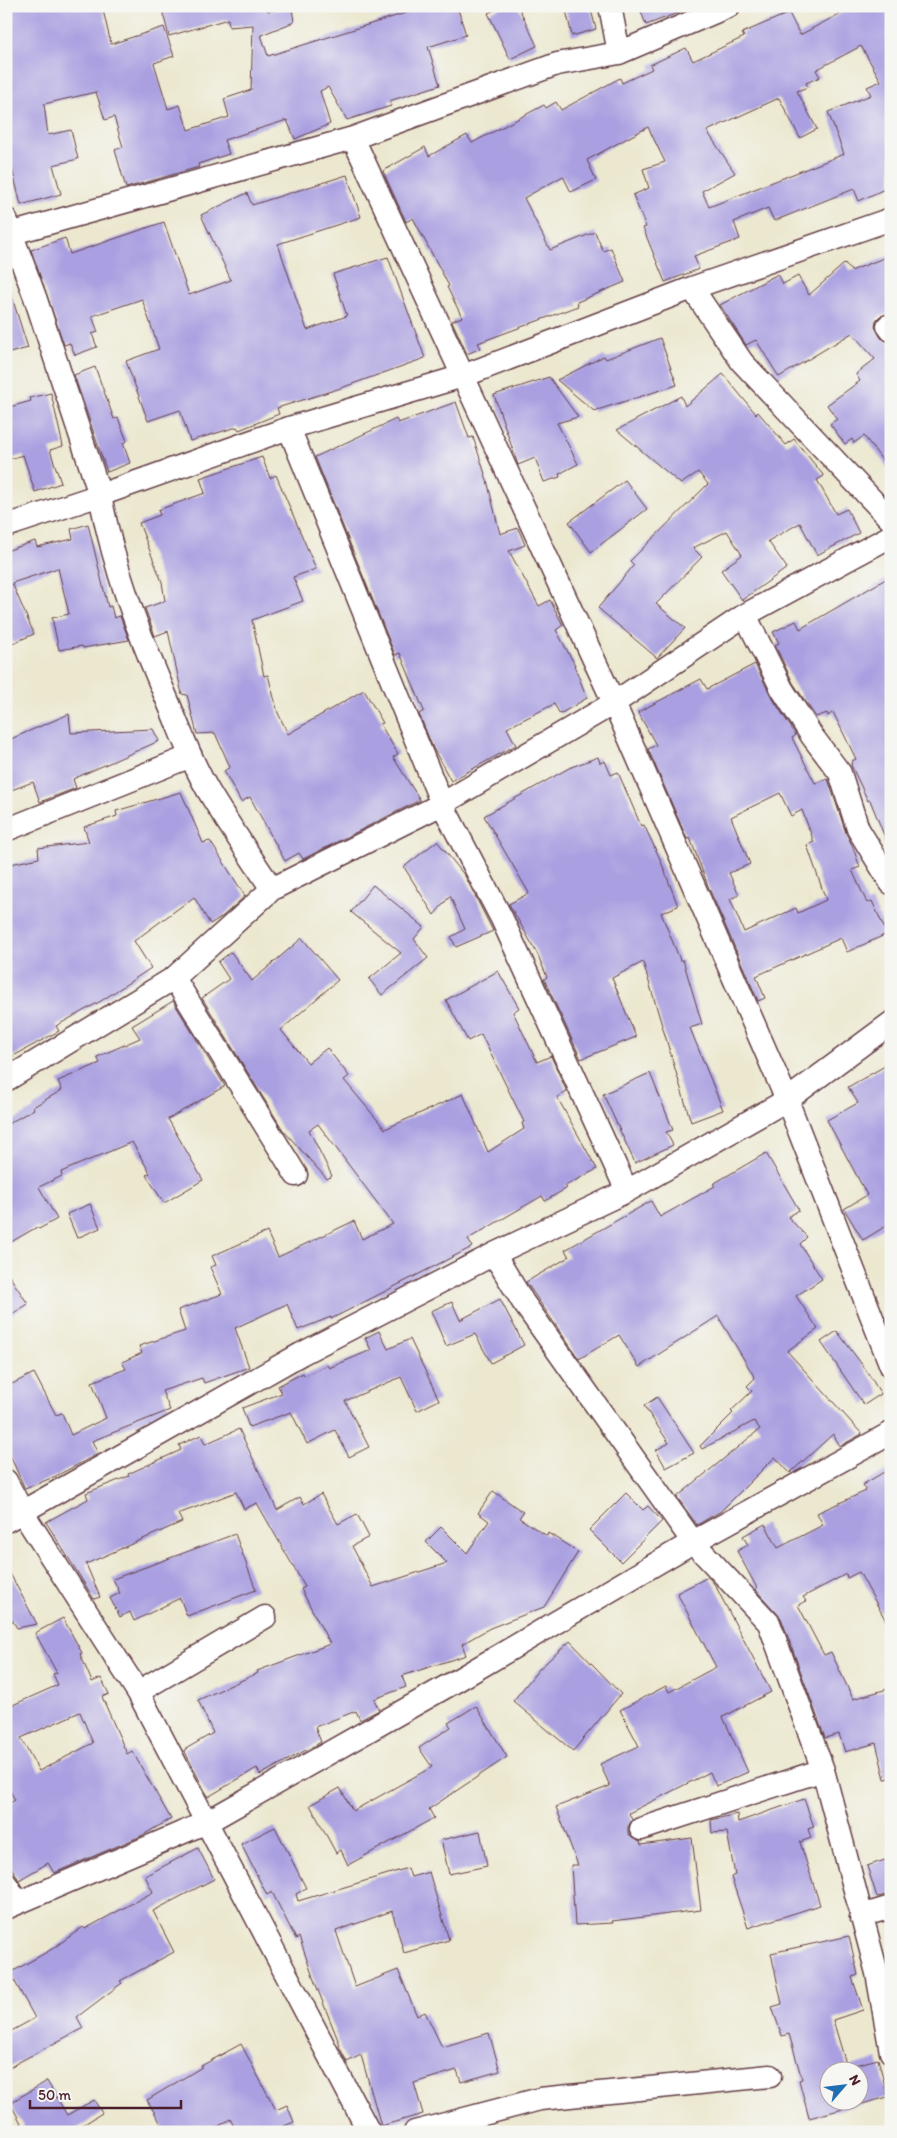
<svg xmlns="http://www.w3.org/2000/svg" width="897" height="2138" font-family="Itim,sans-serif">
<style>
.building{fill:#aaa0e1;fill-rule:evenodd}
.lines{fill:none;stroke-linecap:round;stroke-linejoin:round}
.minor-casing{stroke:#623d44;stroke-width:25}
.minor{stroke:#fff;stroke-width:22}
</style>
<rect width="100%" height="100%" fill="#f6f6f2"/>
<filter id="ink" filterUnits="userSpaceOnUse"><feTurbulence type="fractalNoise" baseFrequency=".02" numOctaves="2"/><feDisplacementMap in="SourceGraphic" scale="10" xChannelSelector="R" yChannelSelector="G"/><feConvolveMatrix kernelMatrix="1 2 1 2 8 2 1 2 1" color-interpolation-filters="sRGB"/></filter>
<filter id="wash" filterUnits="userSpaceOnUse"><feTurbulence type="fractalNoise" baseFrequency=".0096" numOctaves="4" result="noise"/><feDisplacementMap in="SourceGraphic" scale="20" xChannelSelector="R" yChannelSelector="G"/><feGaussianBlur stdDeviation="1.12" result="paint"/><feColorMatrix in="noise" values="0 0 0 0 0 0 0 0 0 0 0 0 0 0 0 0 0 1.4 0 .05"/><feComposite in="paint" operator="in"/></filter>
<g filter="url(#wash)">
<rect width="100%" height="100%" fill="#ece8d0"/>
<g id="blocks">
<!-- building -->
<path class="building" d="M6,6H102L111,44L164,27L174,56L154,63L168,109L180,105L188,130L229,117L224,99L251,90L253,25L229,27L228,19L169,36L161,6H267L268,11L292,8L294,22L261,35L268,56L428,6H457L466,35L428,47L440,85L389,101L391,106L347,120L328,87L320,91L330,124L295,139L287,120L224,140L229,154L198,164L199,167L126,188L115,150L123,147L114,117L105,120L96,92L44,104L48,135L71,130L78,159L53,165L61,194L21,205L12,169L6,170Z
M503,6H518L537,46L510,59L488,13Z
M565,6H590L596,29L572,36Z
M639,6H691V8L646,25Z
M839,6H886L891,14V186L859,201L854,189L774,221L768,208L734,222L740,239L694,256L699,269L665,282L643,228L646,227L633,195L649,188L643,169L665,162L648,127L587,160L596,180L571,192L563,176L524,198L550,250L595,232L603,251L611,248L625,282L577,302L578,306L478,343L481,348L467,354L452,321L462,317L447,287L449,286L413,218L406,222L383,171L425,147L429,156L467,135L472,143L544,105L546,108L556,102L561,110L620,78L622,83L652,69L650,65L686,48L693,61L744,37L742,33L789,13L800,35L843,12ZM861,46L881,81L867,87L871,95L828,112L844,154L709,207L702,191L735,173L707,131L779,98L800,138L817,129L797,91L808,87L806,83L820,77L816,70Z
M347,175L361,217L278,244L307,330L347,316L333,274L388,257L425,358L341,388L277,408L279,414L239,430L237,427L190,441L180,410L148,421L126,361L159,349L142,299L92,316L98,332L92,334L97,347L75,355L70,343L64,345L31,250L65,238L70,254L164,222L189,295L231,280L201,215L247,193L252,205Z
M891,255V314L880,316L876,320L875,327L881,338L891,343V472L864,436L854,443L852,439L845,444L830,424L837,419L827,405L860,381L856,374L875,359L852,333L779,377L756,340L746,345L720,305L778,274L783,284L798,276L809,295L845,263L851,271Z
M6,291H10L28,348L6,354Z
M660,338L677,385L594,411L557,380L604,356L606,359Z
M95,367L114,419L118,418L127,441L123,443L130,463L107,472L74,375Z
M723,374L756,414L758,412L786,445L794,439L824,476L817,480L836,514L847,509L859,533L817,555L800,523L768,541L787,568L742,600L721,570L742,555L727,531L693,548L702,557L656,604L685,628L657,658L598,608L634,565L630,561L708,484L698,472L681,484L617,430L681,396L685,406Z
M549,377L578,417L557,423L578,464L559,474L560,477L544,482L535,458L518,465L494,395Z
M51,393L63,446L50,450L61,483L35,492L23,455L6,460V408L31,401L30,398Z
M456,402L469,438L473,437L487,480L500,534L518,528L525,545L509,551L539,606L550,600L563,625L556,630L575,665H574L587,698L560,714L554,704L507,728L516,745L451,781L433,748L419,714L424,711L400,653L395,655L315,457L396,419L398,423Z
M262,457L270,478L276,475L316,569L293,577L303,601L252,620L264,676L268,675L278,713L288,734L364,690L383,723L380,724L398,754L393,757L420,800L303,859L299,853L285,861L250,797L241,802L224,771L230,767L215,733L197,734L187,695L182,694L168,631L155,636L145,608L165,601L162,582L139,523L160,515L158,510L205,493L200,478Z
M625,480L647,509L591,552L569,522Z
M88,524L108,607L111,606L114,618L120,616L129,640L83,648L82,646L59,650L52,618L69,614L58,568L12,583L34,634L13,643L6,627V551L35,541L37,547L73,539L71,529Z
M891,576V850H890L870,800L868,801L851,765L852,761L856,759L833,712L828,716L827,713L816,717L793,683L775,645L779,643L773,632L796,621L800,629Z
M755,664L771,696L796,735L792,738L815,783L828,779L846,833L852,845L860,867L852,870L867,903L872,901L887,934L847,952L841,938L756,976L765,998L758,1001L708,886L690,838L687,839L648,749L656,745L638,712L701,679L707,689ZM780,793L791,816L802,810L814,842L807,845L826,900L798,913L796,908L744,932L730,899L739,895L729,873L750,864L731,817Z
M69,714L71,733L153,729L159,741L73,779L76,788L40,802L33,782L6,792V741Z
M598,757L600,763L605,761L611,775L618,772L641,826L644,825L660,859L678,906L661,913L680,960H683L702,1024L690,1028L723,1110L691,1122L643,962L612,978L636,1037L581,1059L544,979L547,977L537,953L509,904L529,893L484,816L569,768Z
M181,792L203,843L210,841L245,896L223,916L210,924L194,897L134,941L151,968L101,1001L56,1026L59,1031L6,1060V865L39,858L38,848L89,842L84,827L117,816L116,811Z
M437,841L465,876L493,931L456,947L451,937L465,929L450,896L434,915L404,867Z
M373,885L424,927L414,939L428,958L382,995L369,979L401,953L351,912Z
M302,938L338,980L281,1030L308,1063L327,1048L349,1076L344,1080L385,1129L463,1094L488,1152L524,1129L522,1123L524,1122L481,1034L468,1041L446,1000L498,971L519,1008L513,1012L537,1062L551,1056L567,1092L557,1097L597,1169L565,1186L567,1188L545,1201L542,1196L468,1239L472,1247L331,1319V1317L298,1330L287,1304L235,1328L249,1367L204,1383L202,1378L162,1391L170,1410L92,1441L98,1454L56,1476L25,1489L6,1446V1387L34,1373L56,1415L62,1413L71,1435L106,1418L92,1382L126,1369L122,1362L142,1353L139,1346L185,1331L178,1310L222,1294L210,1267L216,1265L212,1256L267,1232L278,1257L354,1221L362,1239L393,1224L318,1124L309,1130L332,1176L327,1179L283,1130L202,998L229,979L218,962L231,952L252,981Z
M173,1001L225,1086L168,1119L203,1180L164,1203L146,1175L150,1173L132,1142L61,1172L62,1176L39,1187L57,1219L39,1229L37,1227L6,1245V1125L34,1109L33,1107L62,1090L58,1081L100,1063L97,1057L140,1038L132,1026Z
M885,1066L891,1076V1223L863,1240L844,1209L867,1195L827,1120L858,1103L848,1087Z
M650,1073L673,1130L666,1132L673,1145L635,1163L603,1094Z
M766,1153L799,1210L788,1217L807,1237L800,1244L822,1279L796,1296L818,1329L787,1351L862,1434L840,1446L833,1434L790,1473L775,1457L721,1511L697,1525L677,1497L760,1429L754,1421L702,1449L700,1446L733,1413L731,1411L752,1391L747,1386L755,1378L718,1316L639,1367L619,1335L579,1359L526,1282L569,1257L565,1250L651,1201L660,1217L715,1186L713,1184Z
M90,1204L100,1228L77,1238L67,1214Z
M6,1271L28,1304L6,1318Z
M500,1299L524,1345L491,1363L475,1334L446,1346L431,1311L452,1302L460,1320Z
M379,1331L388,1349L410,1339L439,1400L417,1411L401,1377L345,1401L369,1447L349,1457L335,1430L307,1444L291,1412L249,1427L242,1408L282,1393L278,1386L303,1373L304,1376L327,1365L329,1368L371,1350L365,1338Z
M837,1331L866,1370L881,1394L864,1405L821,1342Z
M657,1397L694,1453L666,1468L656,1450L669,1443L644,1406Z
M239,1429L277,1510L300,1497L304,1504L321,1494L338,1524L357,1514L369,1537L352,1546L373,1587L447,1563L426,1542L441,1527L467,1553L489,1521L478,1513L493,1491L523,1512L519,1518L547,1536L548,1533L578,1552L544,1607L490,1628L462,1644L466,1655L402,1676L406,1687L374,1699L379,1710L360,1720L356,1711L315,1727L321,1742L260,1775L257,1768L208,1797L184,1750L213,1733L198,1700L258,1673L257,1671L330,1644L301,1589L305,1587L257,1503L244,1509L236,1492L178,1514L182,1522L86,1564L100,1597L94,1599L46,1522L88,1499L86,1493L129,1476L128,1474L181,1450L179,1445L201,1435L205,1444Z
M891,1468V1630L859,1572L847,1578L846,1574L803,1597L806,1601L798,1605L824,1655L831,1652L853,1699L891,1688V1778L885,1779L876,1743L845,1752L839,1734L825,1738L781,1618L755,1589L757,1588L737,1551L748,1545L743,1536L765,1524L778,1548L823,1525L817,1513L866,1491L862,1485Z
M626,1493L643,1510L648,1506L662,1521L621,1562L589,1530Z
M235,1534L256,1590L187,1616L180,1598L134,1621L130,1612L120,1617L110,1598L120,1593L113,1579Z
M6,1566L37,1624L17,1628L12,1620L6,1623Z
M708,1577L715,1585L771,1692L723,1717L748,1772L716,1786L710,1772L629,1813L632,1820L628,1827V1833L632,1838L640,1842L641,1845L692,1838L701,1910L612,1921L613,1923L575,1925L571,1865H578L556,1807L610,1786L600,1764L639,1746L620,1710L666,1686L669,1692L716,1667L677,1593Z
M63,1618L82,1653L80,1654L92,1682L101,1678L109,1694L102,1697L127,1754L132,1751L171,1819L141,1836L54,1873L48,1863L19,1880L6,1859V1805L15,1800L6,1783V1708L58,1685L53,1674L57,1673L35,1633ZM80,1712L93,1743L39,1771L21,1738Z
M570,1641L621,1694L573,1751L513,1701L539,1669Z
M476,1706L507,1757L429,1809L434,1818L348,1865L341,1850L336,1853L310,1805L340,1788L353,1811L432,1767L419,1748L451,1727L448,1723Z
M804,1799L814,1827L808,1829L811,1838L800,1842L820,1905L748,1928L731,1877L735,1875L727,1832L712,1833L711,1820L737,1814L738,1822Z
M275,1827L306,1888L296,1894L298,1901L408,1868L411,1877L429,1872L449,1940L404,1953L392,1911L336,1931L355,1987L398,1970L417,2016L425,2012L442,2047L489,2033L500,2071L461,2082L457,2070L414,2083L423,2114L381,2126L361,2055L347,2062L339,2046L340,2045L314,1980L299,1937L296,1939L272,1892L267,1895L241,1844Z
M480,1831L487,1866L449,1874L441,1840Z
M198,1848L214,1879L153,1911L174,1952L120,1981L122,1983L77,2017L83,2028L6,2069V2034L35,2018L10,1973L52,1949L83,1927L85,1929L153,1892L145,1876Z
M891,1858V1894L877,1897L867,1866Z
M849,1936L858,1975L852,1977L863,2010L833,2020L847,2067L878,2059L888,2097L809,2118L799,2080L802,2079L789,2034L782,2036L772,2007L782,2004L771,1953ZM830,2070H860V2100H830Z
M241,2044L276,2110L287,2105L294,2122L284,2126L287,2132H237L230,2119L210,2132H166L147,2100L202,2067L201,2066Z
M47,2081L67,2115L94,2100L102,2113L75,2130L76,2132H26L10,2103Z"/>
</g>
</g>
<g filter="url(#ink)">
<use href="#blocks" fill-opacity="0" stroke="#623d44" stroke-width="1"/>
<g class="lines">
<!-- minor casing -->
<g class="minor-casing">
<path id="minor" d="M610,6L619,53
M353,138L614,703L787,1100L891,1366
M6,219L35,297L100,495C114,570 139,634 169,704C182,735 194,768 212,797C231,828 252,859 272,889
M6,235L353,138L557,64L619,53L729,6
M692,288L742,362L891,520
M888,326L891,330
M289,428L442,804L502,919L627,1191
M6,526L100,495L289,428L463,376L692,288L891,219
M745,615L782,689L812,736L840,773L858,829L891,883
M6,830L191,756
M174,978L296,1175
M6,1080L174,978L272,889L442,804L614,703L745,615L891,536
M494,1254L523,1302L693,1542L769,1623L823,1770L877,1973L891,2052
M6,1481L23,1513L138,1692L369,2132
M6,1521L301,1354L494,1254L627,1191L787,1100L891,1023
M138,1692L265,1617
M641,1829L823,1770
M6,1884L18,1902
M6,1908L207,1822L456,1681L693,1542L891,1433
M861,1916L891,1907
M415,2132L540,2099L770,2076"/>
</g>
<!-- minor -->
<use href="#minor" class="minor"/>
</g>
</g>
<!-- margin -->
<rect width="897" height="2138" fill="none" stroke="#f6f6f2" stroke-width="25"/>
<!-- north arrow -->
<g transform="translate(844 2086) rotate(62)"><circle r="24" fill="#f6f6f2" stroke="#b1a0a2"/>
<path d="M0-4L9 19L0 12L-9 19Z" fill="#1f6fb2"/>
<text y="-8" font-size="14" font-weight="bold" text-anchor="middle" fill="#4a1f2b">N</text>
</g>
<!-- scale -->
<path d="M30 2100v8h151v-8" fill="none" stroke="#4a1f2b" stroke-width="2.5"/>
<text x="38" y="2100" font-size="15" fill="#4a1f2b" stroke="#f6f6f2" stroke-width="4" paint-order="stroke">50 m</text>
</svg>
